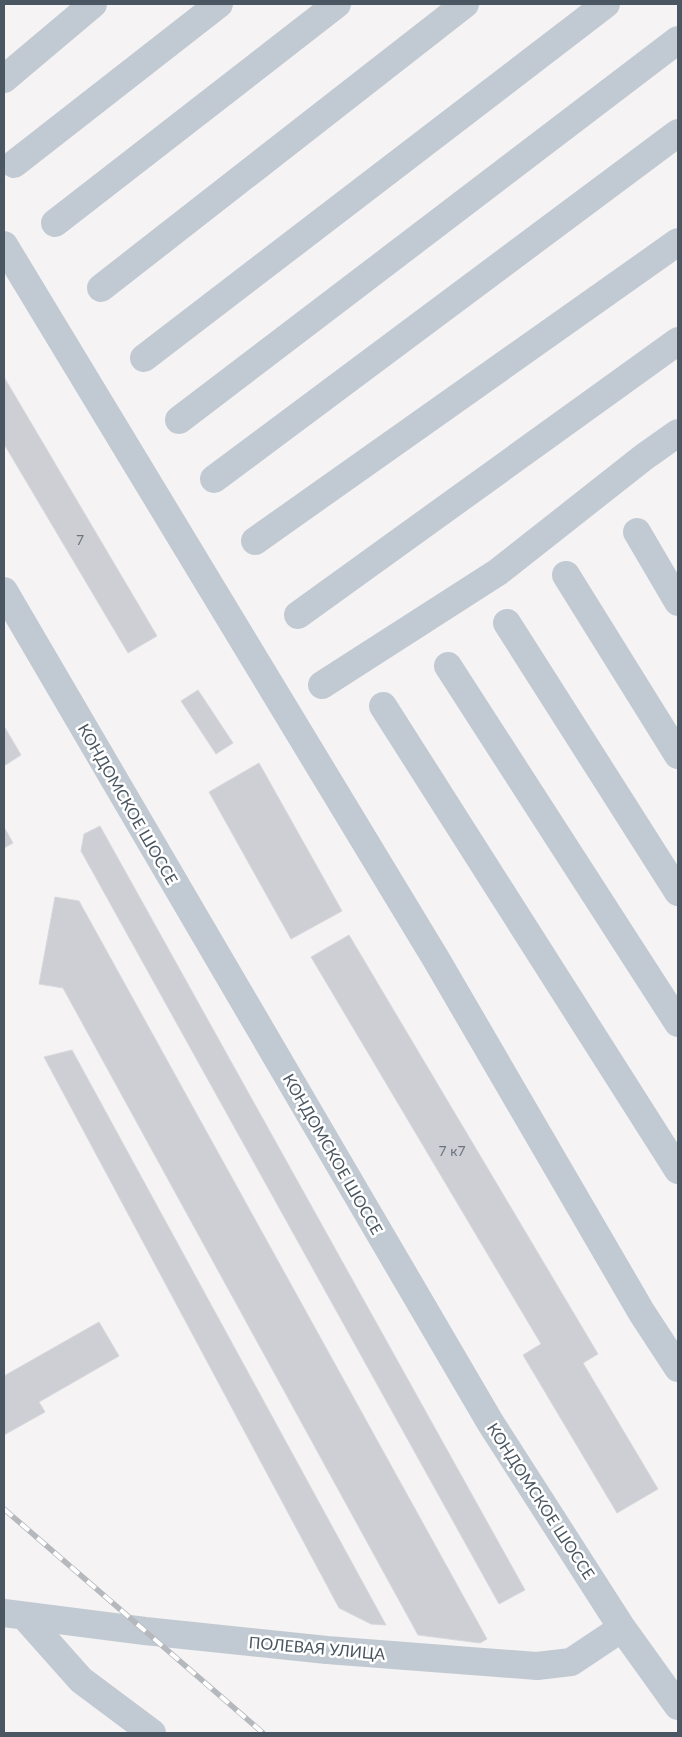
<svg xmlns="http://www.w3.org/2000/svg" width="682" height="1737" font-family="Lato,sans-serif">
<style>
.building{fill:#cdcfd5;stroke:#d7d9de}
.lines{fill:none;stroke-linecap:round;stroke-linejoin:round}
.minor{stroke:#c1cad2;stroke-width:28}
.rail-casing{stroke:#b5b8bd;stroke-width:5.5}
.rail{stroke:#fff;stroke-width:4;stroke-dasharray:11;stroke-linecap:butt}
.labels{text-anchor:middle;stroke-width:5;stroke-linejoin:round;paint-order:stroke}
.number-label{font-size:14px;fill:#6b747e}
.street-label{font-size:16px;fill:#4a5661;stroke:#fff}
</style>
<rect width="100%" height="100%" fill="#f5f3f3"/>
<!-- building -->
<path class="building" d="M4,377L157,636L128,653L4,444Z
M198,690L233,743L216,754L181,701Z
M4,726L21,755L4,766Z
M259,763L342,911L291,939L209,792Z
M100,826L525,1590L499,1604L81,851L84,834Z
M4,827L13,843L4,848Z
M55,897L79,901L487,1639L480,1643L418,1635L63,988L39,984Z
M349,935L598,1354L583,1363L658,1489L617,1513L523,1355L541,1344L311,957Z
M72,1050L386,1625L371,1624L339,1608L44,1057Z
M99,1322L119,1356L39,1402L45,1412L4,1435V1376Z"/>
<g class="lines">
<!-- minor -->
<path class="minor" d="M4,79L93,4
M14,164L219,4
M55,223L337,4
M4,245L436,959L642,1313L678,1368
M101,288L465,4
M144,358L606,4
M179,420L678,40
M214,479L678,133
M637,532L678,602
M255,541L678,242
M566,575L678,755
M4,591L490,1422L622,1628L678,1706
M298,615L678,341
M507,623L678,892
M448,666L678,1023
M322,685L498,572L644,457L678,433
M383,706L678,1170
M4,1613L145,1631L327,1650L537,1666L571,1662L622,1628
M25,1617L81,1680L152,1733"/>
<!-- rail casing -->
<g class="rail-casing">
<path id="rail" d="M4,1509L263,1733"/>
</g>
<!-- rail -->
<use href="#rail" class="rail"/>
</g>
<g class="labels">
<!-- number labels -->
<g class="number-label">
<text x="80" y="545">7</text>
<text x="452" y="1156">7 к7</text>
</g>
<!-- street labels -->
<g class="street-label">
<text transform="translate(128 804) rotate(60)" y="6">КОНДОМСКОЕ ШОССЕ</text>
<text transform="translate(333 1154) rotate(60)" y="6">КОНДОМСКОЕ ШОССЕ</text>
<text transform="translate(541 1501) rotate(57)" y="6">КОНДОМСКОЕ ШОССЕ</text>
<text transform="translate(317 1648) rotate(5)" y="6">ПОЛЕВАЯ УЛИЦА</text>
</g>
</g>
<!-- border -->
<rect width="682" height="1737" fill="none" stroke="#4a5661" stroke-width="10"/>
</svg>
